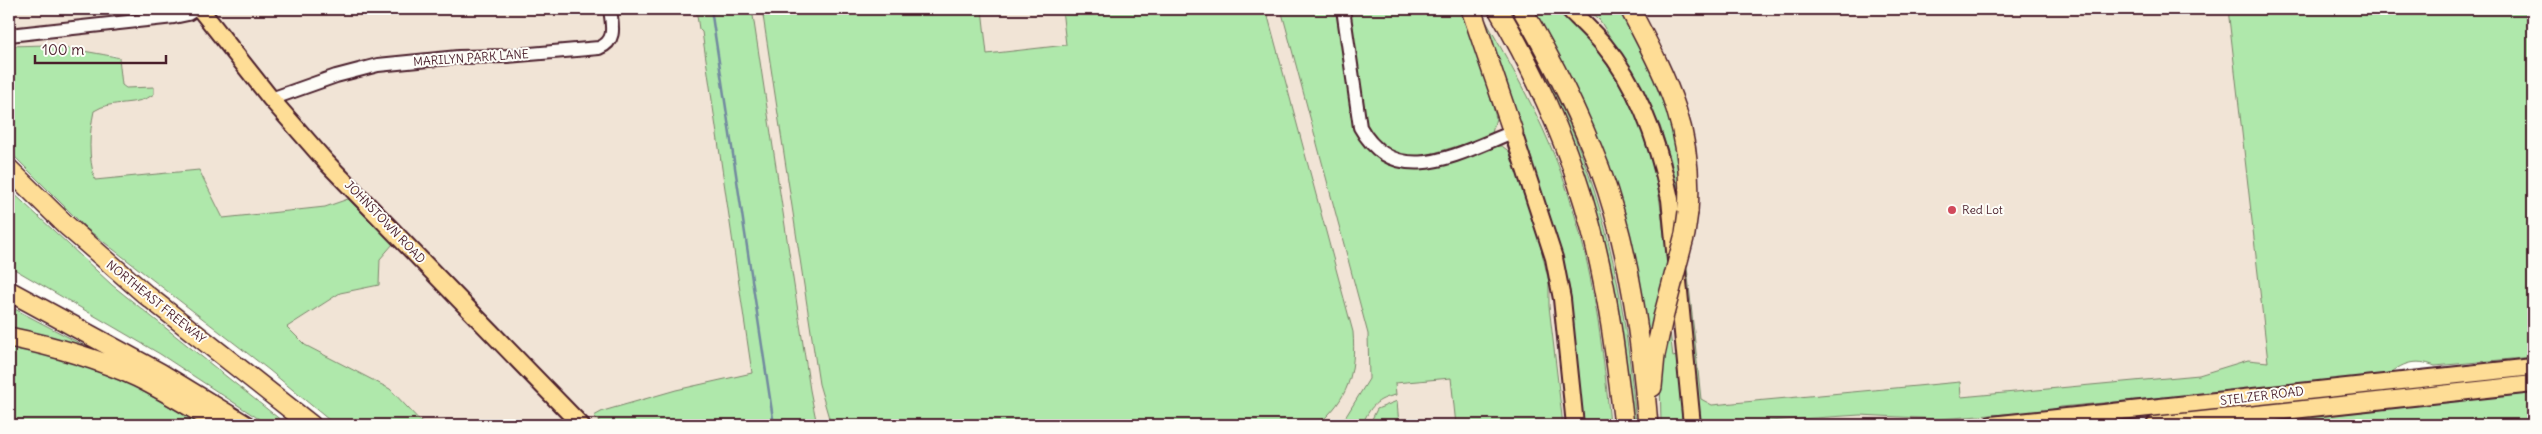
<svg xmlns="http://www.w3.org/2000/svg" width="2542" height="434" font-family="Delius,sans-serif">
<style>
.built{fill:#f1e4d6}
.green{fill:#afe8ab;stroke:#7c846b}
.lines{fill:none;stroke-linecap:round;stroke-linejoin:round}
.stream{stroke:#728a9f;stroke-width:2.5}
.minor-casing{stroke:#4a1f2b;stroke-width:16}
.major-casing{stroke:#4a1f2b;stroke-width:20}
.highway-casing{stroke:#4a1f2b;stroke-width:22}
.minor{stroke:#fdfcf7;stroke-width:12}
.major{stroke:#fedd96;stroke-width:16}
.highway{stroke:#fedd96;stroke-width:19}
.highway-bridge-casing{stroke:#4a1f2b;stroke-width:22;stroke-linecap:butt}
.highway-bridge{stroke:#fedd96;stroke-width:19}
.poi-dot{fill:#d1495b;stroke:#fdfcf7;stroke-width:2}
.labels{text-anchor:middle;stroke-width:4;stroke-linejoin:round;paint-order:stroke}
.street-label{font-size:12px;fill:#4a1f2b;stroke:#fdfcf7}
.poi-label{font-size:12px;fill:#4a1f2b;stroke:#fdfcf7;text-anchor:start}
</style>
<rect width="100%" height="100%" fill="#fdfcf7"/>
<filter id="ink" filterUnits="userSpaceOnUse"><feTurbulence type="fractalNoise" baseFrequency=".02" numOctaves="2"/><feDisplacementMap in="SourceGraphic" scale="10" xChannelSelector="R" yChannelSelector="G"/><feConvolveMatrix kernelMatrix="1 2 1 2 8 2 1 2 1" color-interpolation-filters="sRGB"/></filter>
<g filter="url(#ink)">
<!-- built -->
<path class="built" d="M9,9H2533V348L2250,380L1991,425H760L594,416L603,425H424L390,389L305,345L286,327L340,293L379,285V259L393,244L348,199L325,207L223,218L199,170L95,180L90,162L89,132L94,111L102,105L148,99L122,85L119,58L114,55L88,54L47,45L9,46Z"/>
<!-- green -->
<path class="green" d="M696,9H752L810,390L817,425H603L594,416L603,411L676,390L752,373L702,32L699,29Z
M762,9H982L987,54L1066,45L1062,9H1266L1353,332C1356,372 1349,399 1317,425H831L819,384Z
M1281,9H1336L1352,115L1362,142L1374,155L1391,165L1415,169L1494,146H1502L1511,153L1539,240L1549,282V306L1563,425H1456L1451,378L1395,383L1396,395C1376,399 1370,407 1362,425H1337L1345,418L1369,379L1368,334Z
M1348,9H1460L1484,74L1496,118L1492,133L1485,138L1420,157L1397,155L1378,143L1365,122Z
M1508,9C1533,52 1558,94 1576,140C1613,232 1628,327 1636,425H1631L1621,332L1606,252Z
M1530,9H1559C1623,70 1655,139 1663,227C1665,242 1668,258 1668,273C1667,292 1655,330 1650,351L1608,168L1589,117Z
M1588,9H1623L1656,77L1679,145L1680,214L1671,161L1660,126L1636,79L1599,19Z
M2228,9H2533V357L2435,366C2415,358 2402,363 2387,376L2061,407L2046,411L1939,419L1860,415L1707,425L1699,418L1684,271L1687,267L1701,399L1712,405L1960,382L1961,397L2199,375L2248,360L2268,362Z
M1482,14C1506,57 1531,100 1550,145C1588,234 1602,330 1610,425H1583L1570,291L1556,235L1553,231Z
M47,45C58,47 116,56 119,58L122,85L126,88L154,87V94C138,107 112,99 94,111C89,135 88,156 95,180L199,170L223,218L325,207L348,199L393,244L380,259L379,285L340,293L287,327L305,345L390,389L424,425H335L269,370L87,229L9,151V46Z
M9,189L112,285L287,425H268L160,354L9,266Z
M9,306L108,358L9,333Z
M1669,323L1673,357L1676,356L1684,425H1661L1660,373Z
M9,343L43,351L114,375L202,425H9Z
M2533,393V425H2240Z
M1397,401L1399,425H1369L1377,409Z"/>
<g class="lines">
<!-- stream -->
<path class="stream" d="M711,9L774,425"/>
<!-- minor casing -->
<g class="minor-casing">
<path id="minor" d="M1343,9L1360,127C1396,192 1461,152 1513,132
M9,35L174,17L188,14L196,9
M271,99L336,76L378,65L458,57L507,56L599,48C617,41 612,25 610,9"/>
</g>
<!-- major casing -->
<g class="major-casing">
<path id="major" d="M200,9L271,99L327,163L581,425
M1569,9C1580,20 1593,32 1604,45C1639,87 1659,146 1670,199L1692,425
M1513,132L1554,258L1562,299L1575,425
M1991,425L2533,367
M2155,425L2533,384"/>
</g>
<!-- highway casing -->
<g class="highway-casing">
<path id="highway" d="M1471,9L1513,132
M1498,9C1537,76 1570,149 1590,224C1608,290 1616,358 1624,425
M1522,9C1552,60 1579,114 1600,169C1630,250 1641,340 1648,425
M1630,9C1667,80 1694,129 1688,212
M9,169L66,225L145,294L311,425
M9,291L160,373L245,425
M9,337C53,346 96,358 137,377C166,391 194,409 221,425
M1652,387L1655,355L1663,318"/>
</g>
<!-- minor -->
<use href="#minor" class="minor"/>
<!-- major -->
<use href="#major" class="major"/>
<!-- highway -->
<use href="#highway" class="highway"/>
<!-- highway-bridge casing -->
<g class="highway-bridge-casing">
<path id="highway-bridge" d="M1663,318L1685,234L1688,212"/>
</g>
<!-- highway-bridge -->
<use href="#highway-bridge" class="highway-bridge"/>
</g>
</g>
<!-- markers -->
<circle class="poi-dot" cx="1952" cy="210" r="5"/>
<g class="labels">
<!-- street labels -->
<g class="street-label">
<text transform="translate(471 58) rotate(-4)" y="4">MARILYN PARK LANE</text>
<text transform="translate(385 222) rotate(46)" y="4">JOHNSTOWN ROAD</text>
<text transform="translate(156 302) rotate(39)" y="4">NORTHEAST FREEWAY</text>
<text transform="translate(2262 396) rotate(-7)" y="4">STELZER ROAD</text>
</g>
<!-- poi labels -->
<g class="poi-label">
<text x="1962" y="214">Red Lot</text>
</g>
</g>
<!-- margin -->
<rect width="2542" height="434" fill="none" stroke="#fdfcf7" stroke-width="30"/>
<rect x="15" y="15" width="2512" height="404" fill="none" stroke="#4a1f2b" stroke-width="2" filter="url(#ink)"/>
<!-- scale -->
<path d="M35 55v8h131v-8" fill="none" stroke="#4a1f2b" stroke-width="2.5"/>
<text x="42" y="55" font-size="15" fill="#4a1f2b" stroke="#fdfcf7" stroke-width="4" paint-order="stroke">100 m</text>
</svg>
